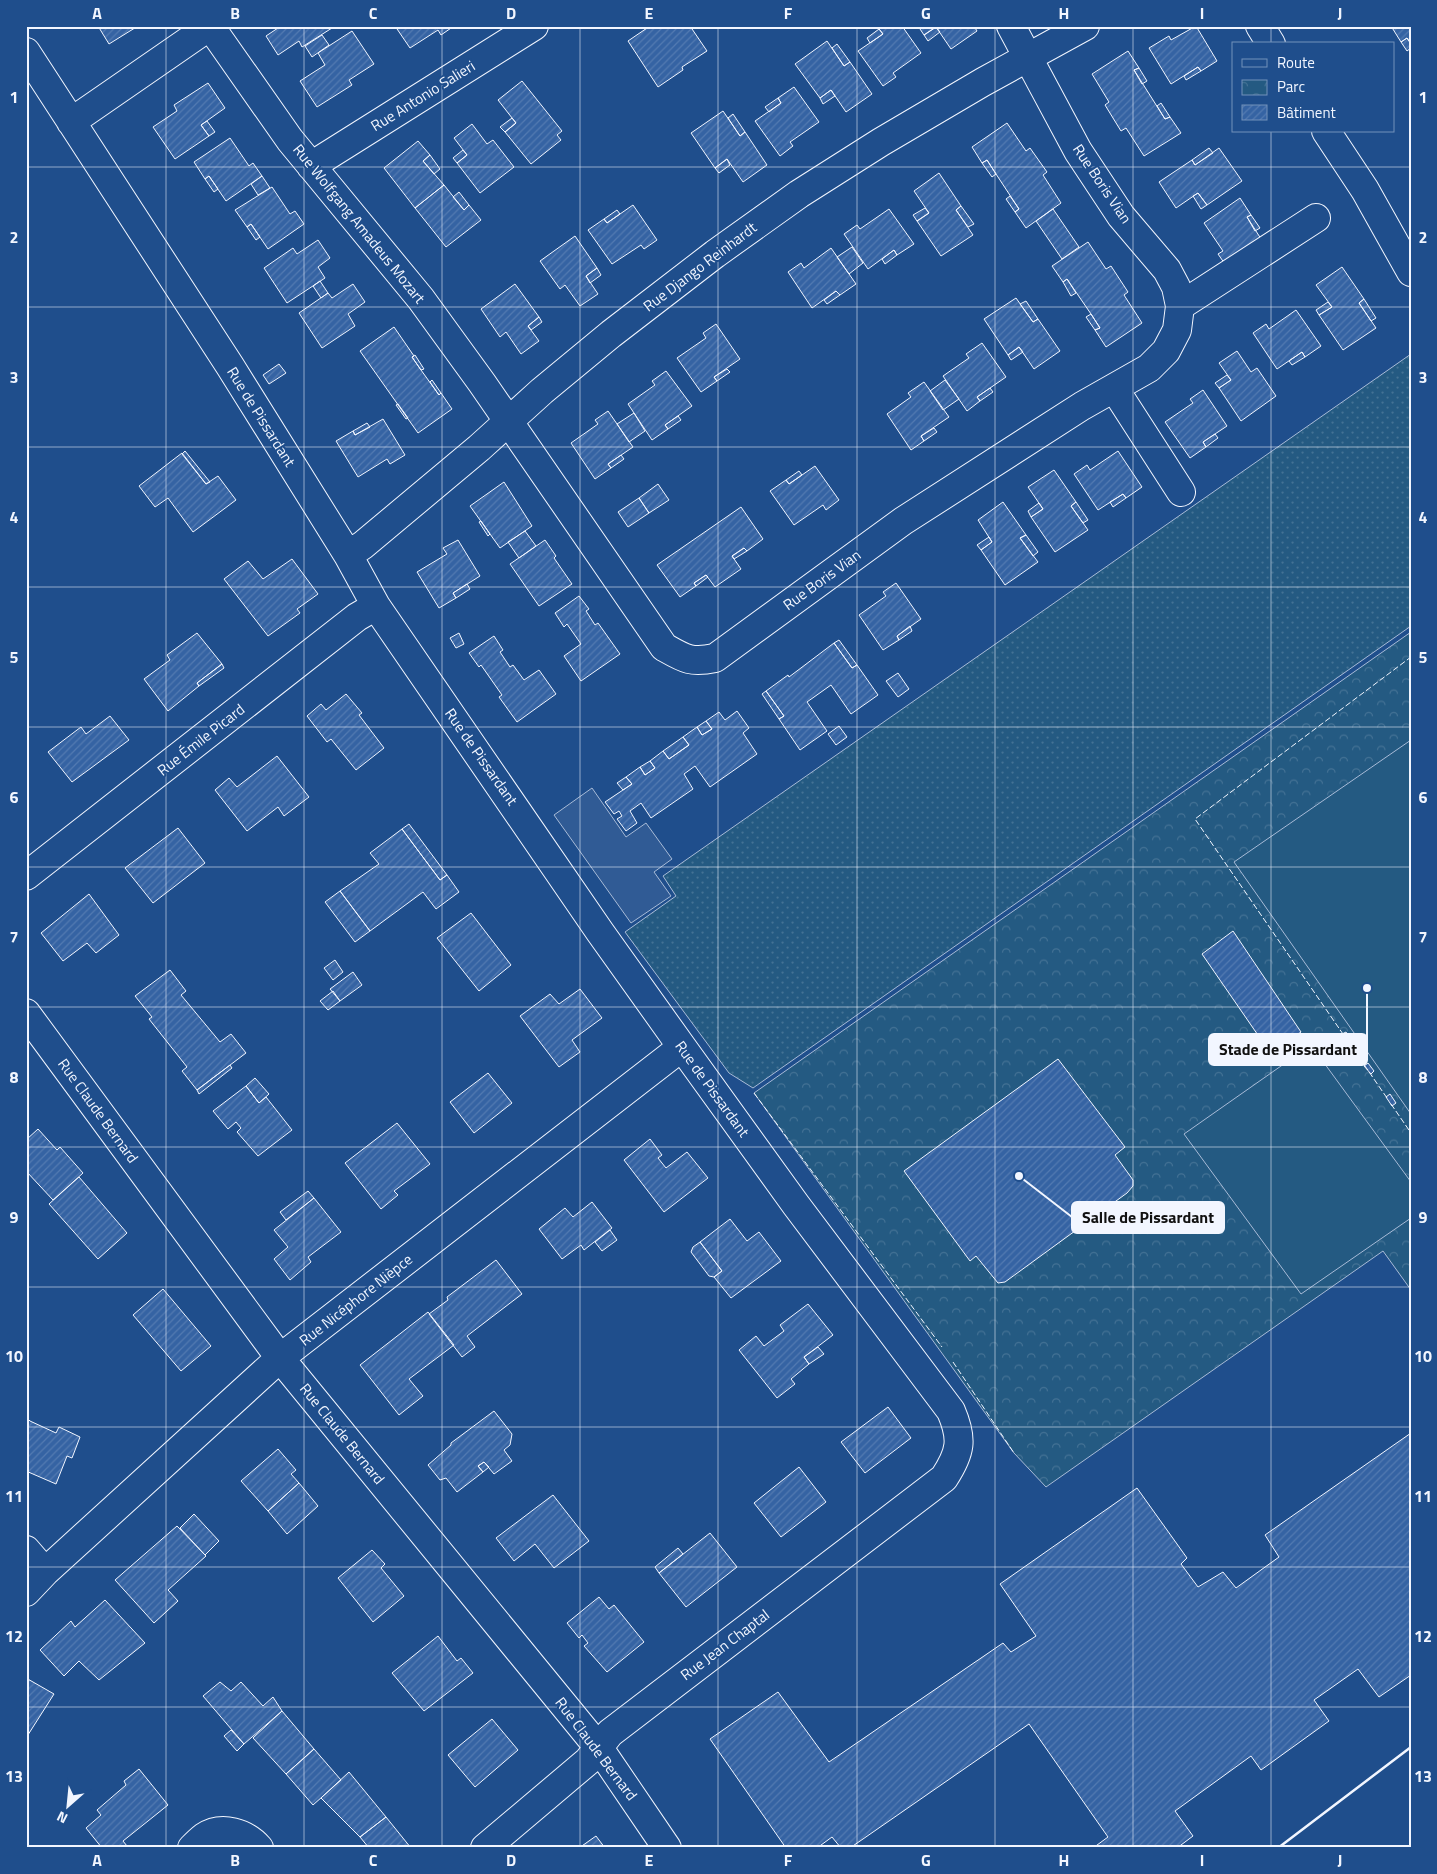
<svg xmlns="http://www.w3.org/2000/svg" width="1437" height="1874" font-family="'Titillium Web',sans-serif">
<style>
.grass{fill:url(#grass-dots);stroke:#a8bbd7}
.park{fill:url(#park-crowns);stroke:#a8bbd7}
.garden{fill:#245a82;stroke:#a8bbd7}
.parking{fill:#305b95;stroke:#a8bbd7}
.building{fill:url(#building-hatch);stroke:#f2f6ff}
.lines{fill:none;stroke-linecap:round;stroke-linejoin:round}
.street-casing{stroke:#f2f6ff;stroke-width:30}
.street{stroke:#1f4e8c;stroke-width:28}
.fence{stroke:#f2f6ff;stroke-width:1;stroke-dasharray:6 2.5;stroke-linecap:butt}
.wall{stroke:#f2f6ff;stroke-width:2.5}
.grid{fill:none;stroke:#f2f6ff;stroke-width:1;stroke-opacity:0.55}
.labels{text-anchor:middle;stroke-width:4;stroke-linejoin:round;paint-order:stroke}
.street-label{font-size:15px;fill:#f2f6ff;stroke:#1f4e8c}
.leader{fill:none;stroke:#f2f6ff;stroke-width:2}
.callout-dot{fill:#f2f6ff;stroke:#1f4e8c;stroke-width:2}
.callout{fill:#f2f6ff;stroke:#f2f6ff;stroke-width:2}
.callout-label{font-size:16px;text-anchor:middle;font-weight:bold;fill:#111}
.neatline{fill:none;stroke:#f2f6ff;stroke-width:2}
.grid-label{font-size:16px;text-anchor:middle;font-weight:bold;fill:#f2f6ff}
</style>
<defs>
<pattern id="grass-dots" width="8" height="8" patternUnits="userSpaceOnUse" patternTransform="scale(1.25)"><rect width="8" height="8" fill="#245a82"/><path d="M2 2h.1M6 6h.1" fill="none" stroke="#447295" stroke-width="1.8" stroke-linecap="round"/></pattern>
<pattern id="park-crowns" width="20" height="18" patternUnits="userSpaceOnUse" patternTransform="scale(1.25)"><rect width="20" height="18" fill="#245a82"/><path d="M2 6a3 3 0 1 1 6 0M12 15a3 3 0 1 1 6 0" fill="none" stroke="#447295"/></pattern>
<pattern id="building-hatch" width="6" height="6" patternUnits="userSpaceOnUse" patternTransform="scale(1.25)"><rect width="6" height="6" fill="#3563a3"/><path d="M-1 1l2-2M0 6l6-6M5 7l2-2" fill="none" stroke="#537ab1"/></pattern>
</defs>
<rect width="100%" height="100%" fill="#1f4e8c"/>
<!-- grass -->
<path class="grass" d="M1411,354V626L753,1088L729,1073L625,932L676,896L663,876Z"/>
<!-- park -->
<path class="park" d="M1411,632V1290L1383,1251L1046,1487L1014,1453L754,1093Z"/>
<!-- garden -->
<path class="garden" d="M1411,740V1114L1234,862Z
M1311,1045L1411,1182V1218L1301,1294L1184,1134Z"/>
<!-- parking -->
<path class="parking" d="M592,788L626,837L646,823L672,859L654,872L671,896L631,923L554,815Z"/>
<!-- building -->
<path class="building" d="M98,26H138L109,44Z
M281,26H331L332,28L302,47L299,41L278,55L266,36Z
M395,26H454L441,35L438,30L410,48Z
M650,26H690L707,51L682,67L683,70L658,87L628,41Z
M884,26H902L921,53L893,73L896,77L883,86L858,51L883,34L879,29Z
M918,26H974L977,31L951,49L936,27L924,35Z
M1196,26L1217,61L1201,71L1198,67L1171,84L1149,48L1169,36L1171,40Z
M1391,26H1411V44L1407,38L1401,42Z
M936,27L940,32L928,41L924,35Z
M879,29L883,34L870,43L867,38Z
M352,31L374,64L349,80L352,85L317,107L300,81L325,65L318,53Z
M322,35L329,45L312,57L305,46Z
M1407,38L1411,44V48L1407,51L1401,42Z
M827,41L844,66L850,62L872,94L846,112L831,90L820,98L795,64Z
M837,44L850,62L844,66L832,48Z
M1128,51L1139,68L1134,70L1165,119L1170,117L1181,133L1144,156L1126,128L1121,131L1105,105L1109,102L1092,74Z
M1198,67L1201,71L1186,80L1184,76Z
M1139,68L1147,81L1142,84L1134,70Z
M522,81L562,131L557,135L561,140L531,164L505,132L516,123L498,100Z
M208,83L225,108L201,125L209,136L175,159L153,127L177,111L174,105Z
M794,87L819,122L790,142L793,146L780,156L755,121L781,103L778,98Z
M831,90L835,96L823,104L820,98Z
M778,98L781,103L769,112L765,107Z
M1161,103L1170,117L1165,119L1157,106Z
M723,111L740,136L745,132L767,165L743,182L727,159L715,168L691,133Z
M733,114L745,132L740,136L728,118Z
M512,118L516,123L505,132L500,127Z
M207,121L215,132L209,136L201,125Z
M1007,123L1026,151L1030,148L1047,172L1043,175L1061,203L1026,228L1015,212L1019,209L996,174L987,160L982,163L972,147Z
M472,124L487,144L493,140L514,167L480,193L457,163L467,155L454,138Z
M230,138L249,166L253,163L262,176L226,201L209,176L205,179L194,162Z
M418,141L430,155L423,161L444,185L415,208L384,168Z
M1209,148L1213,153L1195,165L1192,160Z
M1219,148L1242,181L1207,205L1198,193L1176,208L1159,182L1192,160L1195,165Z
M463,150L467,155L457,163L453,158Z
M430,155L440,169L434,174L423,161Z
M727,159L730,165L719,173L715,168Z
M987,160L996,174L992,177L982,163Z
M939,173L961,206L956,210L973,235L941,256L917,221L929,213L914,191Z
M209,176L218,189L214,192L205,179Z
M262,176L270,188L258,195L251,184Z
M444,185L464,210L469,205L481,220L446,247L415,208Z
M272,187L290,214L295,211L304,224L268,249L251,224L247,227L235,210Z
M459,192L469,205L464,210L453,197Z
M1198,193L1207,205L1201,209L1193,196Z
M1010,196L1019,209L1015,212L1006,199Z
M1240,198L1251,215L1247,217L1263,242L1227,267L1218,254L1223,251L1204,223Z
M633,205L657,240L644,249L641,245L612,264L588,230L604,219L607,223Z
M961,206L974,224L968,227L956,210Z
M925,208L929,213L917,221L913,215Z
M889,209L914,244L897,255L894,250L868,269L844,234L857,225L860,229Z
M1053,209L1079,247L1062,259L1036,221Z
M617,210L620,214L607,223L604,219Z
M1251,215L1260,228L1255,231L1247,217Z
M251,224L260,237L256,240L247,227Z
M575,236L597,268L586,276L598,294L580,306L565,285L560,289L540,261Z
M318,240L330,258L318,267L325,278L287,303L264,268L293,248L297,254Z
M1088,242L1106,269L1111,266L1128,292L1124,295L1142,323L1106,347L1095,330L1100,328L1091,314L1067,279L1063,282L1052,266Z
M852,247L863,263L849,274L837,257Z
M831,248L856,284L840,295L836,291L812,308L788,272L801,263L804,268Z
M894,250L897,255L885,264L882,259Z
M1342,267L1364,299L1359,303L1376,328L1343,350L1319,315L1332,307L1316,285Z
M597,268L601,275L590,283L586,276Z
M1067,279L1076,293L1071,296L1063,282Z
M320,281L328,293L321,298L313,286Z
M353,284L365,302L348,314L355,326L322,348L299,313L328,293L332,298Z
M515,284L539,317L528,326L539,341L521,354L506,332L500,337L481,309Z
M836,291L840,295L827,304L824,300Z
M1016,298L1033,322L1038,319L1060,351L1034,369L1019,347L1008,355L984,319Z
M1364,299L1376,318L1371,321L1359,303Z
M1026,301L1038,319L1033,322L1020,304Z
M1328,302L1332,307L1319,315L1316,310Z
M1296,310L1321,346L1305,357L1302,352L1277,369L1253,333L1266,324L1269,329Z
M1091,314L1100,328L1095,330L1086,317Z
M539,317L542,322L531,330L528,326Z
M716,324L740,359L714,377L717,381L701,392L677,358L706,338L703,333Z
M394,327L414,356L412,357L421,370L439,395L441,393L452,409L418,433L360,351Z
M982,343L1006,377L977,397L980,401L967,411L943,376L969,358L966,354Z
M1019,347L1023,352L1011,360L1008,355Z
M1237,351L1251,372L1257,368L1276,396L1241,421L1219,388L1231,380L1219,363Z
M1302,352L1305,357L1292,365L1289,361Z
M415,355L424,369L421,370L412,357Z
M279,364L286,373L269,384L263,375Z
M727,369L730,372L717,381L714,377Z
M666,371L692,406L665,425L668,429L652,440L628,404L655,385L652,381Z
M1227,375L1231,380L1219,388L1215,383Z
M432,380L441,393L439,395L430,382Z
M945,380L959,399L943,410L930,391Z
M924,382L949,417L921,436L924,441L911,450L887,414L911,397L908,393Z
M990,388L993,392L980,401L977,397Z
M1203,390L1227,426L1203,442L1206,447L1190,458L1165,422L1193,403L1190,399Z
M398,404L408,418L406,419L396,405Z
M608,411L633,447L608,464L611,468L595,479L571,443L598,424L595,420Z
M634,413L645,431L629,442L617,424Z
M678,416L681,420L668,429L665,425Z
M383,419L405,455L390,464L387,459L358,477L336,441L353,431L355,435Z
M367,423L370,427L355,435L353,431Z
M934,428L937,432L924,441L921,436Z
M1215,434L1218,438L1206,447L1203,442Z
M185,451L210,482L206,484L182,454Z
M1118,451L1142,487L1126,498L1123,494L1098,510L1074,474L1087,465L1090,470Z
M182,453L206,484L218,476L236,500L193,532L168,498L155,507L139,486Z
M621,455L624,459L611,468L608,464Z
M815,466L839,500L826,510L823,505L794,525L770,491L786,480L789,484Z
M1054,470L1076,502L1071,506L1088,530L1055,552L1031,517L1043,509L1028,487Z
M799,471L802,475L789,484L786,480Z
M504,482L532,526L500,548L470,506Z
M658,484L669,500L649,513L639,498Z
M1123,494L1126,498L1113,507L1110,502Z
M639,498L649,513L628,527L618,512Z
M1003,502L1026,535L1020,538L1038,562L1005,585L981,550L992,542L978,520Z
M1076,502L1088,520L1083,523L1071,506Z
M1039,503L1043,509L1031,517L1028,511Z
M741,507L763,539L747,551L744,548L732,556L741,569L715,587L706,575L694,583L696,586L680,597L657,565Z
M481,521L490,534L488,536L479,522Z
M525,531L536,546L519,558L508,542Z
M1026,535L1038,552L1033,556L1020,538Z
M989,537L992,542L981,550L977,545Z
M458,540L480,576L453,593L456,598L439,608L417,572L447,554L443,548Z
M545,540L556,556L554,558L572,584L539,606L510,564Z
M744,548L747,551L734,559L732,556Z
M292,559L318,594L297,609L300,613L268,636L224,579L248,561L263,579Z
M706,575L708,577L696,586L694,583Z
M896,583L921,619L897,636L899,640L883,650L859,615L886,596L883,592Z
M467,584L470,589L456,598L453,593Z
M579,596L589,609L586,611L595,625L598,623L620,654L581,681L564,656L581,644L567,624L564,627L555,613Z
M910,626L912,631L899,640L897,636Z
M197,633L222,664L197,683L199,686L168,711L144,679L170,660L167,655Z
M459,633L464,644L456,648L450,638Z
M494,636L503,650L500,652L510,667L513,665L524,680L539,670L556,694L517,722L499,697L502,695L481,665L479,667L469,653Z
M839,640L857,665L852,668L834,643Z
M834,643L852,668L857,665L878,695L851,714L831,685L807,702L827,731L800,750L779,719L784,716L766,691L788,675L789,677Z
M222,664L224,668L199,686L197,683Z
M898,673L909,689L898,697L886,681Z
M766,691L784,716L779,719L762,694Z
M346,694L362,713L359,715L384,748L356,770L331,739L327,742L307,716L321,704L326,710Z
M737,711L749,728L743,733L757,754L710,787L695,766L684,774L693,789L651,818L641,803L630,811L637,823L626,831L617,819L622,816L619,811L614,814L605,802L632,784L626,777L640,767L645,775L655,768L650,761L663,751L669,759L689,745L683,737L697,727L702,735L712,729L706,721L719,712L725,720Z
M110,716L129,740L72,782L48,752L81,727L86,734Z
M706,721L712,729L702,735L697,727Z
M839,726L847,737L836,745L828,734Z
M683,737L689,745L669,759L663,751Z
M277,756L309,797L284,816L278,807L247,831L215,790L229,778L237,787Z
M650,761L655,768L645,775L640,767Z
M626,777L632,784L623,790L617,783Z
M409,824L447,875L440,880L402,829Z
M178,828L205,863L153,903L125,868Z
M402,829L440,880L447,875L459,892L436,909L423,892L370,931L340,891L379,864L370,853Z
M340,891L370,931L355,942L325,902Z
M89,894L119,935L96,953L87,943L63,961L41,933Z
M471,913L511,965L479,991L437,938Z
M1233,931L1301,1032L1271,1054L1202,954Z
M335,960L343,972L333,980L324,968Z
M170,970L186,991L181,995L220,1042L231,1034L246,1053L197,1090L182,1071L187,1067L149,1019L152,1017L135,996Z
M353,972L362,985L340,1001L330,989Z
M580,989L602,1018L572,1040L580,1052L559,1067L520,1016L550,994L559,1004Z
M333,991L340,1001L328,1010L320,1001Z
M1346,1032L1351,1040L1348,1042L1342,1034Z
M1058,1059L1125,1147L1115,1155L1133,1180V1186L1127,1193L1005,1282L998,1283L976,1256L970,1261L904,1171Z
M1368,1063L1374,1071L1371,1074L1364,1066Z
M230,1065L232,1068L199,1094L197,1090Z
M488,1073L512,1103L474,1133L450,1102Z
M255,1078L269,1094L259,1103L246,1086Z
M246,1086L259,1103L266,1097L292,1130L258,1156L237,1132L241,1128L236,1122L228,1129L213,1111Z
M1390,1094L1396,1103L1392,1106L1386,1097Z
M397,1123L430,1164L394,1191L398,1195L381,1209L345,1163Z
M38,1129L57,1150L60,1147L83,1173L53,1200L26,1171V1140Z
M650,1139L662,1155L658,1158L666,1168L687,1152L708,1178L664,1212L624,1160Z
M79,1177L127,1233L98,1259L49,1204Z
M308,1191L314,1198L286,1220L280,1212Z
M314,1198L341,1232L308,1257L311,1262L290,1280L274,1259L288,1247L274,1230Z
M592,1202L612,1228L584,1250L581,1245L562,1259L539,1229L565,1208L573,1217Z
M730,1219L747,1241L759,1232L781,1261L731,1298L714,1277L722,1271L700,1242Z
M610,1230L617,1240L602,1251L595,1242Z
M700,1242L722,1271L714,1277L709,1276L691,1252L693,1247Z
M496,1260L522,1294L467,1336L475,1347L462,1357L429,1314L448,1300L447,1297Z
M163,1289L211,1346L181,1371L133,1315Z
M808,1304L833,1335L804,1357L809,1364L791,1379L795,1384L777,1398L739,1350L756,1336L764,1346L784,1331L780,1325Z
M428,1312L454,1345L409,1379L423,1396L399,1415L360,1365Z
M818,1347L824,1354L809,1364L804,1357Z
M888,1407L911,1438L865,1473L841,1442Z
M494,1411L512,1434L510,1445L504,1450L512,1461L494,1474L484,1462L478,1466L483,1472L457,1492L446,1478L440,1480L428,1465L451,1445V1443Z
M26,1417L30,1421L56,1433L59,1427L80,1437L72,1458L67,1456L56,1484L26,1471Z
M1411,1433V1675L1379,1697L1358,1669L1314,1700L1329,1721L1261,1770L1251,1756L1175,1811L1193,1836L1177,1848H1093L1108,1837L1029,1724L850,1848H841L832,1837L817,1848H786L710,1739L778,1692L829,1762L1003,1643L1011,1652L1036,1636L1000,1584L1137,1488L1187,1558L1181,1564L1198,1587L1223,1572L1236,1588L1279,1557L1265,1535Z
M278,1449L296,1470L291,1474L299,1483L268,1511L241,1481Z
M484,1462L489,1467L483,1472L478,1466Z
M799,1467L826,1502L781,1537L754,1503Z
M299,1483L318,1506L287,1534L268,1511Z
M553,1495L589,1541L554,1568L535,1544L514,1561L496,1538Z
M194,1514L219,1541L205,1555L180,1528Z
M177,1526L206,1556L168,1590L178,1601L154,1623L115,1580Z
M710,1533L737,1567L686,1607L659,1573Z
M678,1548L683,1554L659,1573L655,1567Z
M372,1550L385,1564L381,1568L404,1596L373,1622L338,1578Z
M599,1597L609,1609L614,1605L644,1642L607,1672L584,1646L588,1643L582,1635L579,1638L567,1623Z
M105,1600L145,1643L99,1680L79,1661L64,1676L40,1650L71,1621L75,1627Z
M438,1636L457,1661L461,1658L473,1673L424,1711L392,1673Z
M26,1678L54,1694L26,1738Z
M220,1682L231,1691L241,1682L263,1706L273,1697L282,1711L244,1744L203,1696Z
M282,1711L314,1749L286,1774L253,1738Z
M492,1719L518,1750L475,1787L448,1755Z
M231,1730L244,1744L237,1751L224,1736Z
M314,1749L341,1780L313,1805L286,1774Z
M139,1769L168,1805L123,1841L127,1846L124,1848H102L86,1828L101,1815L97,1810L126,1785L124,1781Z
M349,1772L386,1817L360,1837L321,1798Z
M386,1817L411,1848H369L360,1837Z
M596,1836L605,1848H579Z"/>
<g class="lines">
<!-- street casing -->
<g class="street-casing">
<path id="street" d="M210,26L290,140L421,299L482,383L664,647C685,659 691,663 715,658L903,521L1082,406L1149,368L1166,351L1177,330L1180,306L1176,287L1167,270L1121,216L1078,151L1011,26
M1260,26L1271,44
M26,52L230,366L348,555L376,606L600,932L682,1047L796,1205L951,1411C963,1439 961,1452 944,1478L610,1733L588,1761L485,1848
M71,122L210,26
M1326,131L1365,190L1411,272
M311,166L534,26
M1180,306L1316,218
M1114,388L1181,492
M348,555L363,545L479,448L542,391L611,334L715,254L799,194L881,142L983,82L1085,26
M26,876L357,617L376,606
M26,1013L280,1358L599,1748L667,1848
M26,1550L45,1572
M26,1592L45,1572L280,1358L682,1047
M192,1848C196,1844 200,1840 204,1837C222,1825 246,1833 259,1848"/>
</g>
<!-- street -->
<use href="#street" class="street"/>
<!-- fence -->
<path class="fence" d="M754,1093L942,1347
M1387,1098L1195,819L1411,657
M1391,1104L1411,1133
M953,1362L1014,1453"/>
<!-- wall -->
<path class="wall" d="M1278,1848L1411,1747"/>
</g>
<!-- grid -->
<path class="grid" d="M166,26V1848M304,26V1848M442,26V1848M580,26V1848M718,26V1848M857,26V1848M995,26V1848M1133,26V1848M1271,26V44M1271,131V1848M26,167H1411M26,307H1411M26,447H1411M26,587H1411M26,727H1411M26,867H1411M26,1007H1411M26,1147H1411M26,1287H1411M26,1427H1411M26,1567H1411M26,1707H1411"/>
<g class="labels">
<!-- street labels -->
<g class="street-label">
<text transform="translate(423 96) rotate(-32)" y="5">Rue Antonio Salieri</text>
<text transform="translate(1102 184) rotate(56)" y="5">Rue Boris Vian</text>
<text transform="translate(359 224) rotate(51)" y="5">Rue Wolfgang Amadeus Mozart</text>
<text transform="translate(700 267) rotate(-37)" y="5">Rue Django Reinhardt</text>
<text transform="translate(261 417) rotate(58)" y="5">Rue de Pissardant</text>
<text transform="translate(822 580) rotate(-36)" y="5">Rue Boris Vian</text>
<text transform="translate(201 740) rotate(-38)" y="5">Rue Émile Picard</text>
<text transform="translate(481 757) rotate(55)" y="5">Rue de Pissardant</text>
<text transform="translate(712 1089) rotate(54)" y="5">Rue de Pissardant</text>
<text transform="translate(98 1111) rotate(54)" y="5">Rue Claude Bernard</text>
<text transform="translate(356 1300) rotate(-38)" y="5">Rue Nicéphore Nièpce</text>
<text transform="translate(342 1434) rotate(51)" y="5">Rue Claude Bernard</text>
<text transform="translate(725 1645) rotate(-37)" y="5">Rue Jean Chaptal</text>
<text transform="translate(596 1749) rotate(53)" y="5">Rue Claude Bernard</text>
</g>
</g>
<!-- callouts -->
<path class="leader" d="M1367 988L1367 1049M1019 1176L1072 1217"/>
<g class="callout-dot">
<circle cx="1367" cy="988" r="5"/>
<circle cx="1019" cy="1176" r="5"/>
</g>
<g class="callout">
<rect x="1209" y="1034" width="158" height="31" rx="5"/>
<rect x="1072" y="1202" width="152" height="31" rx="5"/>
</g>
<g class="callout-label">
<text x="1288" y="1055">Stade de Pissardant</text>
<text x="1148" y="1223">Salle de Pissardant</text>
</g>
<!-- border -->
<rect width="1437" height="1874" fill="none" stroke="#1f4e8c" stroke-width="55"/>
<!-- legend -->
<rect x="1232" y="42" width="162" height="90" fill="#1f4e8c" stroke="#7391ba"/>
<rect x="1242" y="59" width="25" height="8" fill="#1f4e8c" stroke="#7391ba"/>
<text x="1277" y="68" font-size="15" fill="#f2f6ff">Route</text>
<rect x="1242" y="80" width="25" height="15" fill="url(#park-crowns)" stroke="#7391ba"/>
<text x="1277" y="92" font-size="15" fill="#f2f6ff">Parc</text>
<rect x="1242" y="105" width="25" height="15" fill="url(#building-hatch)" stroke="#7391ba"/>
<text x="1277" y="118" font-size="15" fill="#f2f6ff">Bâtiment</text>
<!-- north arrow -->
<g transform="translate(68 1806) rotate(207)" stroke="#1f4e8c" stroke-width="4" paint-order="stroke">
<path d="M0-4L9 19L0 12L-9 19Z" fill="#f2f6ff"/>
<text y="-8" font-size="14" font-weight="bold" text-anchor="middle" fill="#f2f6ff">N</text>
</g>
<rect x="28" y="28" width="1382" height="1818" class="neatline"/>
<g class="grid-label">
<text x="97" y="19">A</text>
<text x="235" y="19">B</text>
<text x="373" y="19">C</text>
<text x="511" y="19">D</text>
<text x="649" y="19">E</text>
<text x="788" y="19">F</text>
<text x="926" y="19">G</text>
<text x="1064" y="19">H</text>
<text x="1202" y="19">I</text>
<text x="1340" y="19">J</text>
<text x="14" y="103">1</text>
<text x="1423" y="103">1</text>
<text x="14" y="243">2</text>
<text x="1423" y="243">2</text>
<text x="14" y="383">3</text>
<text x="1423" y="383">3</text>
<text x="14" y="523">4</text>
<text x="1423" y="523">4</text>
<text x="14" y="663">5</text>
<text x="1423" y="663">5</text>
<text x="14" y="803">6</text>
<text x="1423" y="803">6</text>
<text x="14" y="943">7</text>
<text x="1423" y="943">7</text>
<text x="14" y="1083">8</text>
<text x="1423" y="1083">8</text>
<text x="14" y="1223">9</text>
<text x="1423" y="1223">9</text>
<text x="14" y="1362">10</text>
<text x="1423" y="1362">10</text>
<text x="14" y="1502">11</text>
<text x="1423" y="1502">11</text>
<text x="14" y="1642">12</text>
<text x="1423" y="1642">12</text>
<text x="14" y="1782">13</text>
<text x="1423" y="1782">13</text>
<text x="97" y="1866">A</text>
<text x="235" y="1866">B</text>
<text x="373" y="1866">C</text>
<text x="511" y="1866">D</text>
<text x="649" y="1866">E</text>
<text x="788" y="1866">F</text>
<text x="926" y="1866">G</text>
<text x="1064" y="1866">H</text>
<text x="1202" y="1866">I</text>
<text x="1340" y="1866">J</text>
</g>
</svg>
